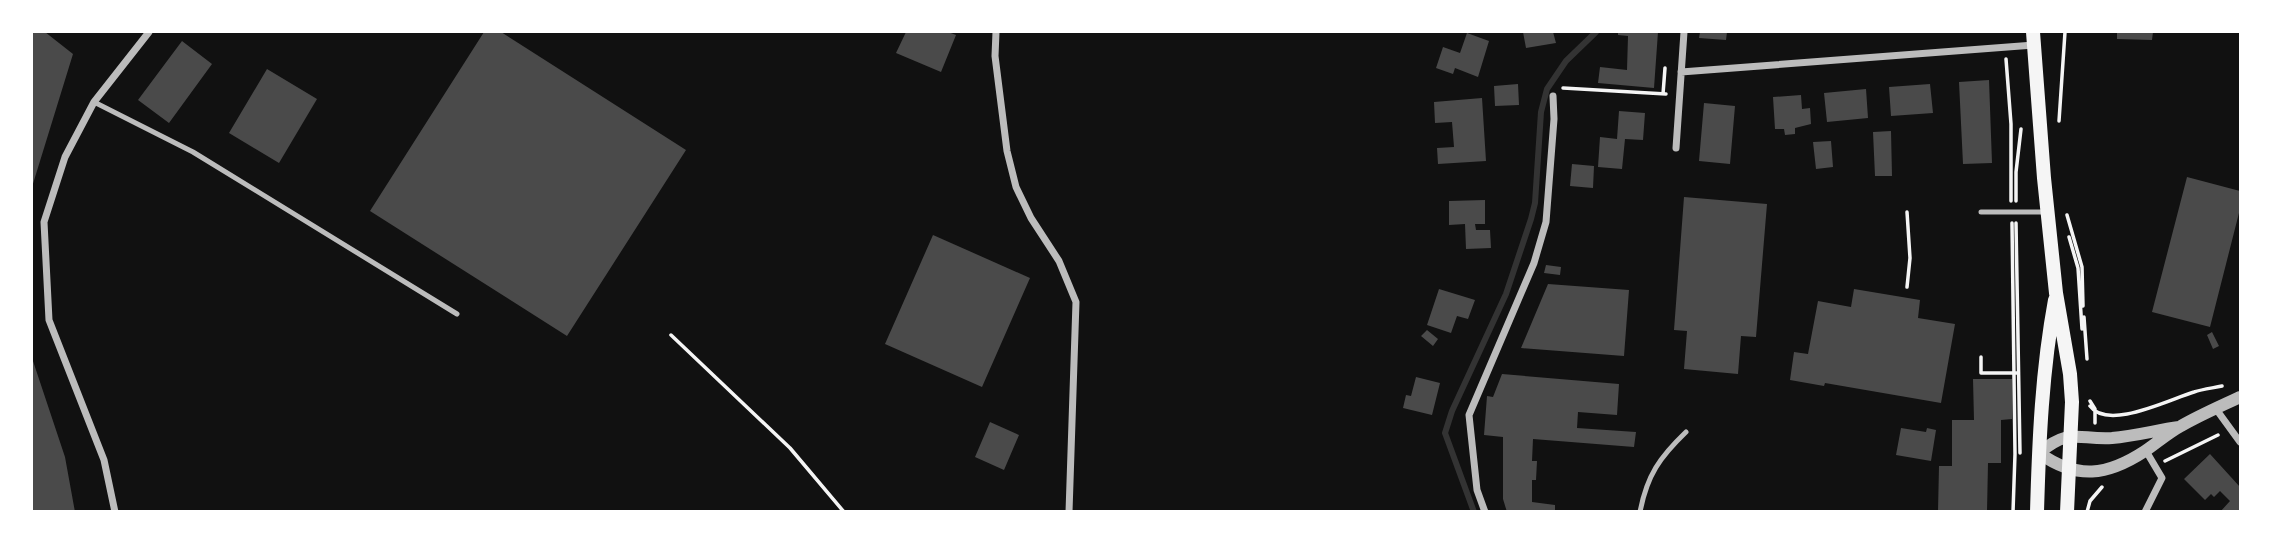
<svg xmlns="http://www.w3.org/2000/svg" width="2272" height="543" font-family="Ubuntu,sans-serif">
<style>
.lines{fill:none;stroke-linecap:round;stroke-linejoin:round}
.stream{stroke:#333;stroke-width:6}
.building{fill:#4a4a4a}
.path{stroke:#f5f5f5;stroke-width:3.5}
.service{stroke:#bcbcbc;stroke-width:5}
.minor{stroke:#bcbcbc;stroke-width:7}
.tertiary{stroke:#bcbcbc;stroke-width:12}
.secondary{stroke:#f5f5f5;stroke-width:14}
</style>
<rect width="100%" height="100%" fill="#111"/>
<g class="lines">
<!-- stream -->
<path class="stream" d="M1474,512L1445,433L1452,411L1506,294L1531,219L1535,203L1541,112L1547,89L1566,61L1596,32"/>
</g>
<!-- building -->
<path class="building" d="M32,32H45L73,54L32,187Z
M484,32H501L686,150L567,336L370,211Z
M906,32H948L956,35L941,72L896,53Z
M1523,32H1553L1556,43L1526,48Z
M1618,32H1658L1654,88L1598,83L1600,67L1627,70L1628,36L1618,35Z
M1700,32H1727L1726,40L1699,38Z
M2117,32H2153L2152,40L2117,39Z
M1467,33L1489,41L1478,77L1455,68L1453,74L1436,68L1443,47L1460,53Z
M182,41L212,64L169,123L138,100Z
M267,69L317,99L279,163L229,133Z
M1989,80L1992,163L1963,164L1959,82Z
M1518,84L1519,105L1495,106L1494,86Z
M1930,84L1933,113L1891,116L1889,87Z
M1866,89L1868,118L1827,122L1824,93Z
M1801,95L1802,109L1810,108L1811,124L1795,128V134L1785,135L1784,129H1775L1773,97Z
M1482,98L1486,161L1438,164L1437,148L1454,147L1452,122L1435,123L1434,102Z
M1704,103L1735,106L1730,164L1699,161Z
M1619,111L1645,113L1643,140L1625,139L1622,169L1598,167L1600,137L1617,139Z
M1891,131L1892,176H1875L1873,132Z
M1831,141L1833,167L1816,169L1813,142Z
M1572,164L1594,166L1593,188L1570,186Z
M2187,177L2240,191V209L2210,327L2152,312Z
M1684,197L1767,204L1756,337L1741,336L1738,374L1684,369L1687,331L1674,330Z
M1485,200V224H1475L1476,230H1490L1491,248L1466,249L1465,224L1449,225V201Z
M933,235L1030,278L982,387L885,344Z
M1546,265L1561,267L1560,275L1544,273Z
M1548,284L1629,290L1624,356L1521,348Z
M1439,289L1475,300L1468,319L1457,316L1451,333L1427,325Z
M1854,289L1920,300L1918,318L1955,324L1941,403L1825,383L1824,386L1790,380L1794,352L1808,354L1818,301L1851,307Z
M1427,330L1438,339L1433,346L1421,336Z
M2212,332L2219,346L2213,349L2207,335Z
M32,358L65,457L75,512H32Z
M1502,374L1619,384L1617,415L1578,412L1577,428L1636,432L1634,447L1533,439L1532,461H1537L1536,480H1532V502L1555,505V512H1507L1503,499V437L1484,435L1487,396L1493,397Z
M1416,377L1440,383L1432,415L1403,408L1406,395L1411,396Z
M1973,379H2012V419L2001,420V463H1988L1987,512H1938L1939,466H1952V420H1974Z
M990,422L1019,435L1004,470L975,457Z
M1901,428L1926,432L1927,428L1936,430L1931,461L1896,455Z
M2210,454L2240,487V512H2220L2230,501L2220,491L2214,497L2211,494L2205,500L2184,479Z"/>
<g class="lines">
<!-- path -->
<path class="path" d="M2006,59L2011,124V201
M1563,88L1666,94
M1663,94L1665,68
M2059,121L2065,32
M2016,201V172L2021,129
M1907,212L1910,258L1907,287
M2067,215L2082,267L2083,306
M2012,223L2015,454L2013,512
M2016,223L2020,453
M2069,237L2078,268L2082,329
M2084,317L2087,359
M671,335L790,448L844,512
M1981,357V373H2017
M2090,401L2095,409V423
M2090,406C2108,431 2170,399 2194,392C2203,389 2213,388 2222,386
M2165,461L2218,435
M2087,512L2090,501L2102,487"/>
<!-- service -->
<path class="service" d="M94,102L193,152L457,314
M1981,212H2045
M1640,512C1647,475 1660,457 1686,432"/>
<!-- minor -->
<path class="minor" d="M996,32L995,56L1007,151L1016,187L1031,218L1059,261L1076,302L1069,512
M1681,72L2034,45
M1676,148L1684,32
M2216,409L2240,442
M115,512L104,460L49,320L44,222L65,157L94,102L149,32
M1485,512L1477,490L1469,415L1534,263L1546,222L1554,119L1553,96
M2145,512L2162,478L2146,451"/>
<!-- tertiary -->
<path class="tertiary" d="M2179,427C2157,430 2135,436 2112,438C2078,440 2070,427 2039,453C2077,480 2107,476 2145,451C2157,443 2168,433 2181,426C2200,415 2221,406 2240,397"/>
<!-- secondary -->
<path class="secondary" d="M2033,32L2044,178L2056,293L2070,374L2072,402L2067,512
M2037,512C2039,441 2042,370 2055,300"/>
</g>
<!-- border -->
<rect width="2272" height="543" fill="none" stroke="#ffffff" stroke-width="66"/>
</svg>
